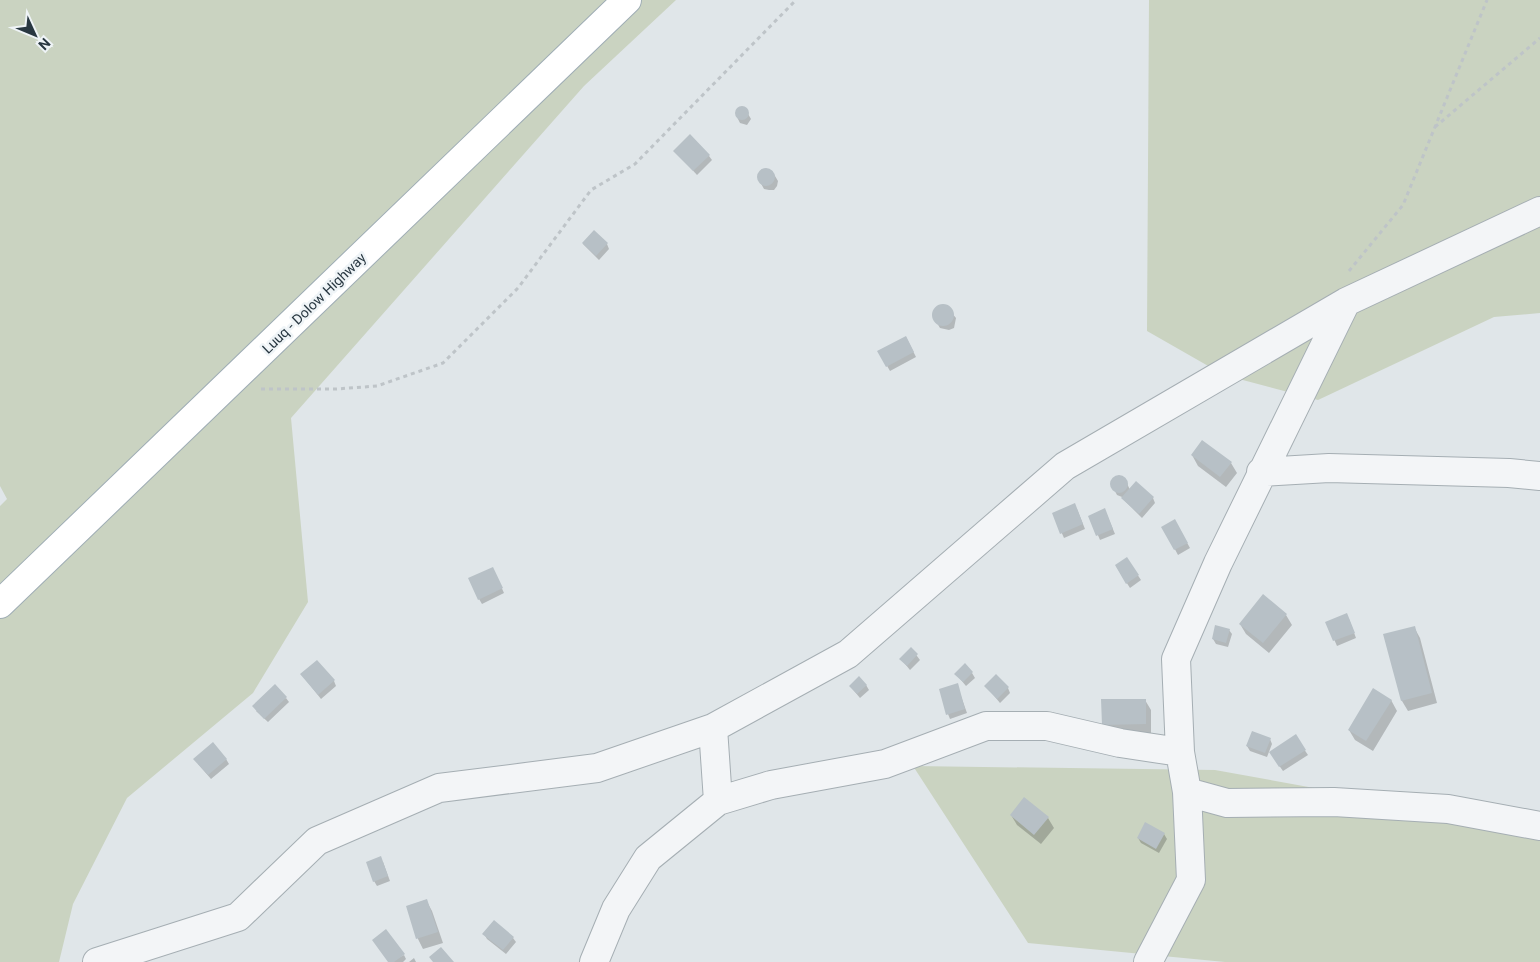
<svg xmlns="http://www.w3.org/2000/svg" width="1540" height="962" font-family="Roboto,sans-serif">
<style>
.green{fill:#cad3c1}
.shadow{fill:#0003}
.building{fill:#b7c0c6}
.lines{fill:none;stroke-linecap:round;stroke-linejoin:round}
.minor-casing{stroke:#a5aeb3;stroke-width:30}
.major-casing{stroke:#9fadb5;stroke-width:30}
.path{stroke:#bec4c8;stroke-width:3;stroke-dasharray:4 4;stroke-linecap:butt}
.minor{stroke:#f3f5f7;stroke-width:28}
.major{stroke:#fff;stroke-width:28}
.labels{text-anchor:middle;stroke-width:5;stroke-linejoin:round;paint-order:stroke}
.street-label{font-size:14px;fill:#283741;stroke:#eff4f7}
</style>
<rect width="100%" height="100%" fill="#e0e6e9"/>
<!-- green -->
<path class="green" d="M0,0H676L584,86L291,418L308,602L253,693L127,798L73,904L59,962H0V506L7,499L0,486Z
M1149,0H1540V313L1494,317L1318,400L1224,375L1147,331Z
M913,766L1215,770L1540,829V962H1225L1028,943Z"/>
<!-- shadow -->
<path class="shadow" d="M740,107H744L751,119L747,125L740,123L737,117L736,113Z
M675,151L709,156L712,160L697,175Z
M762,169H767L772,171L778,181L777,186L774,190H769L764,189L758,178L759,174Z
M583,244H607L609,249L599,260Z
M941,306H946L956,318L954,328L949,330L940,328L934,318V313Z
M906,337L916,357L890,371L879,352Z
M1192,455L1231,463L1237,473L1226,487L1198,466Z
M1116,477H1121L1125,479L1130,490L1153,498L1155,503L1142,518L1126,502L1122,497L1117,495L1112,485L1113,480Z
M1077,509L1085,529L1064,538L1053,513Z
M1107,515L1115,534L1100,540L1090,516Z
M1175,521L1190,548L1178,555L1163,527Z
M1127,559L1141,580L1130,588L1116,566Z
M495,573L504,593L482,604L479,599Z
M1286,615L1292,625L1269,653L1246,634L1240,624Z
M1349,619L1356,638L1337,646L1327,623Z
M1216,626L1229,630L1232,634L1228,647L1216,644L1213,639Z
M1414,627L1420,638L1437,703L1408,711L1402,701L1384,635Z
M911,648L920,660L910,670L901,659Z
M972,673L975,678L966,686L956,674Z
M302,675L334,681L336,686L321,699Z
M866,685L869,690L860,698L850,686Z
M957,685L967,713L950,719L948,714Z
M986,686L1008,688L1010,693L1000,703Z
M286,698L289,702L268,722L256,711Z
M1145,700L1151,710V734L1109,735L1103,725Z
M1391,700L1397,711L1373,751L1355,740L1349,730Z
M1295,736L1308,755L1283,771L1273,757Z
M1270,739L1272,744L1267,757L1250,751L1247,746Z
M226,759L229,764L211,779L198,764Z
M1011,815L1048,818L1054,828L1041,844L1017,825Z
M1164,834L1167,839L1159,853L1141,843L1138,838Z
M383,862L390,881L377,886L374,881Z
M426,900L432,911L443,943L423,949L418,939L407,907Z
M484,934L513,938L516,942L506,954L487,939Z
M404,955L406,959L403,962H389Z
M414,958L416,962H409Z"/>
<!-- building -->
<path class="building" d="M735 113a7 7 0 1 1 14 0a7 7 0 1 1-14 0Z
M690,134L710,155L693,171L673,151Z
M757 177a9 9 0 1 1 18 0a9 9 0 1 1-18 0Z
M594,230L608,243L596,256L582,243Z
M932 315a11 11 0 1 1 22 0a11 11 0 1 1-22 0Z
M906,336L914,352L886,367L877,351Z
M1202,440L1232,462L1220,477L1191,455Z
M1110 484a9 9 0 1 1 18 0a9 9 0 1 1-18 0Z
M1136,481L1154,497L1139,514L1121,498Z
M1075,503L1083,524L1060,534L1052,513Z
M1105,508L1113,529L1096,536L1088,516Z
M1175,519L1188,543L1174,550L1161,527Z
M1127,557L1139,575L1126,584L1115,565Z
M493,567L503,588L478,600L468,578Z
M1263,594L1287,614L1263,643L1239,624Z
M1347,613L1355,633L1333,641L1325,622Z
M1215,625L1230,629L1226,643L1212,639Z
M1415,626L1432,693L1401,701L1383,634Z
M911,647L918,654L907,666L899,659Z
M317,660L335,680L318,695L300,674Z
M965,663L973,672L963,682L954,674Z
M996,674L1009,687L997,699L984,686Z
M859,676L867,685L857,694L849,686Z
M958,683L965,709L946,715L939,689Z
M275,684L287,697L264,719L252,706Z
M1373,688L1392,700L1366,741L1348,730Z
M1101,699H1146V724L1102,725Z
M1252,731L1271,738L1265,753L1246,746Z
M1296,734L1306,750L1279,767L1269,752Z
M213,742L227,759L208,775L193,759Z
M1024,797L1049,817L1034,835L1010,815Z
M1145,822L1165,833L1156,849L1137,838Z
M381,856L388,876L373,882L366,862Z
M427,899L438,932L416,939L406,906Z
M494,920L514,937L503,950L482,934Z
M386,929L405,954L394,962H388L372,940Z
M441,947L454,962H433L429,957Z"/>
<g class="lines">
<!-- minor casing -->
<g class="minor-casing">
<path id="minor" d="M1261,472L1329,468L1509,473L1540,476
M713,728L718,801
M1187,792L1227,803L1334,802L1448,809L1540,826
M97,962L238,917L317,841L439,788L597,768L713,728L848,654L1065,466L1346,302L1540,211
M594,962L616,909L648,858L718,801L771,785L885,764L986,726H1047L1120,743L1180,752
M1148,962L1191,880L1187,792L1180,752L1176,659L1218,563L1346,302"/>
</g>
<!-- major casing -->
<g class="major-casing">
<path id="major" d="M0,604L627,0"/>
</g>
<!-- path -->
<path class="path" d="M1435,127L1540,38
M1349,271L1403,205L1487,0
M261,389H336L377,386L443,363L518,288L591,190L635,164L796,0"/>
<!-- minor -->
<use href="#minor" class="minor"/>
<!-- major -->
<use href="#major" class="major"/>
</g>
<g class="labels">
<!-- street labels -->
<g class="street-label">
<text transform="translate(314 303) rotate(-44)" y="5">Luuq - Dolow Highway</text>
</g>
</g>
<!-- north arrow -->
<g transform="translate(35 35) rotate(134)" stroke="#eff4f7" stroke-width="4" paint-order="stroke">
<path d="M0-4L9 19L0 12L-9 19Z" fill="#283741"/>
<text y="-8" font-size="14" font-weight="bold" text-anchor="middle" fill="#283741">N</text>
</g>
</svg>
